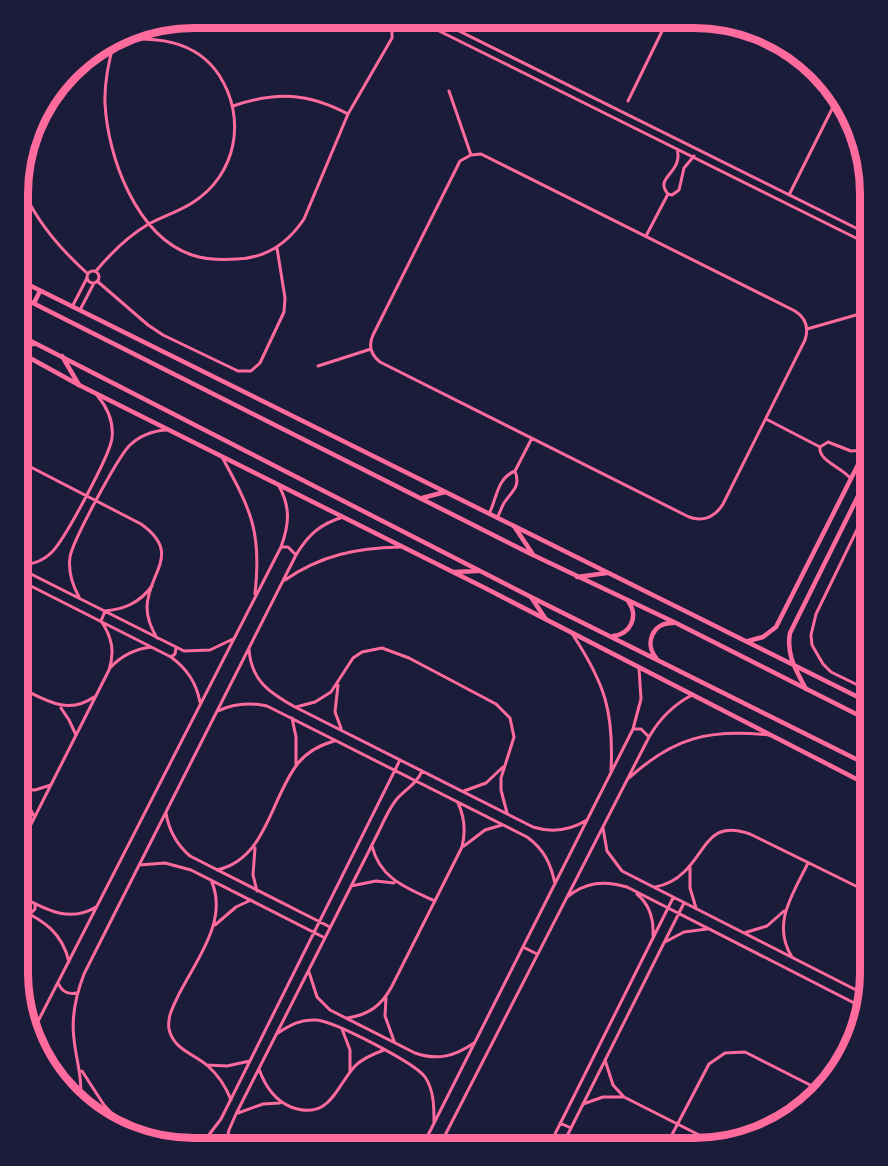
<svg xmlns="http://www.w3.org/2000/svg" width="888" height="1166" font-family="Overpass,sans-serif">
<style>
.lines{fill:none;stroke-linecap:round;stroke-linejoin:round}
.minor{stroke:#ff6b9d;stroke-width:3}
.tertiary{stroke:#ff6b9d;stroke-width:4.5}
.secondary{stroke:#ff6b9d;stroke-width:4.5}
.rim{fill:none;stroke:#ff6b9d;stroke-width:8}
</style>
<rect width="100%" height="100%" fill="#1b1b3a"/>
<g class="lines">
<!-- minor -->
<path class="minor" d="M415,19L870,245
M435,19L870,235
M114,41C109,62 104,83 105,104C108,157 136,236 192,255C207,260 222,260 237,259C267,258 288,243 304,219L348,114L392,38V28L386,19
M449,91L471,155
M628,101L668,19
M233,106C277,91 308,93 348,114
M481,154L795,311C806,318 809,328 805,340L723,504C715,517 703,522 689,517L380,362C371,355 368,346 373,335L460,161L471,155Z
M20,182C33,218 59,248 88,274
M668,194C653,177 684,173 677,149
M668,194L672,195L679,190L684,168L694,156
M789,195L837,99
M646,236L668,194
M87 277a6 6 0 1 1 12 0a6 6 0 1 1-12 0Z
M96,271C111,253 127,237 147,225C161,217 178,212 192,203C237,175 247,118 219,75C195,39 155,37 116,40
M97,281L148,325L163,335L238,371H251L260,363L284,312L285,298L277,248
M72,307L87,278
M80,310L94,283
M807,329L870,311
M318,366L371,349
M766,419L820,447
M820,447L828,442L851,451L865,450
M820,447C818,461 842,467 851,479
M222,457C251,510 262,532 255,594
M19,461L141,524C183,554 148,572 147,607C147,618 151,628 157,638
M489,514C497,498 497,478 515,471L532,438
M497,518C500,513 501,508 504,503C512,491 521,487 515,471
M281,547H288L296,555
M19,565C31,565 43,561 52,552C65,539 110,455 112,438C114,421 107,407 97,395
M19,568L184,651L210,650L233,639
M19,580L171,657C187,669 196,682 200,702
M285,580C321,555 357,548 400,547
M79,597C72,584 68,571 70,557C73,540 117,459 129,446C139,436 152,431 166,430
M573,635C605,684 614,712 611,771
M249,649C251,681 270,693 295,707L533,827C552,833 569,831 587,820
M171,657L175,654L176,648
M110,668C121,656 134,649 151,647
M338,685L335,712L341,728
M19,687C44,699 67,716 94,697
M870,691L831,672L823,664L812,645L811,635L816,614L870,503
M296,707L315,702L331,692L353,658L362,652L382,648L409,658L496,704L510,718L514,737L501,778V790L507,813
M61,708L69,720L76,735
M218,711C234,703 249,702 267,706L527,837C544,849 551,864 555,884
M292,718L296,737V764
M633,729H641L649,737
M629,778C674,737 709,729 769,735
M18,789L35,790L51,785
M20,790L34,816
M464,791L486,783L503,767
M166,813C169,831 176,844 190,856L330,927
M603,828L607,851L622,871L866,995
M372,846C380,879 407,888 435,901
M464,846L485,830L502,825
M255,848L253,875L257,891
M18,850L109,670C115,651 112,637 101,621L105,611C126,609 140,602 152,586
M139,865L165,863L191,870L325,938
M690,867V888L696,908
M217,870C266,859 270,801 296,766C305,753 320,745 334,741
M211,880C229,919 197,959 179,994C174,1005 167,1016 169,1029C173,1049 194,1054 208,1066C218,1075 226,1087 231,1100
M18,886L24,897
M351,886L376,881L394,883
M655,887C666,885 676,880 684,872C707,850 709,819 750,834L870,893
M637,894C650,905 654,919 653,936
M18,895C44,908 68,924 96,907
M567,897C586,882 604,880 627,887L862,1007
M18,908C44,921 62,932 69,962
M30,914L35,909V904
M215,925L236,907L251,900
M744,933L767,926L784,911
M665,942L684,932L707,929
M523,947L537,954
M792,957C771,924 793,894 808,863
M309,972L317,997L330,1010L415,1053C438,1061 455,1056 474,1043
M58,983C62,992 68,995 77,993
M386,998L385,1016L394,1041
M347,1018C369,1015 382,1005 392,986L462,847C466,831 465,818 458,803
M342,1029L350,1050V1072
M32,1033L281,547C289,525 291,508 279,486
M278,1033C290,1025 301,1019 316,1020C334,1021 415,1063 425,1077C434,1090 434,1107 434,1122
M605,1060L613,1085L624,1097L715,1143
M207,1065L227,1066L250,1061
M259,1069C265,1086 274,1100 291,1107C330,1121 335,1088 355,1066C363,1058 373,1054 384,1050
M82,1071L104,1105L126,1129
M80,1100C83,1078 76,1060 74,1039C71,1017 76,995 84,974L296,555C308,535 320,524 343,517
M583,1104L603,1097H622
M238,1113L263,1104L280,1103
M94,1116L105,1121
M560,1123L571,1128
M190,1147L208,1136L221,1119L400,760
M225,1147L229,1130L236,1114L379,831C384,820 389,809 396,800C404,790 417,784 422,771
M422,1147L633,729L641,699L639,668
M439,1147L649,737C660,718 673,705 692,695
M548,1148L673,898
M561,1148L684,903
M665,1148L709,1064L725,1053L745,1052L818,1089"/>
<!-- tertiary -->
<path class="tertiary" d="M19,280L870,703
M19,352L79,385L483,587L870,786
M748,641L763,637L776,627L870,441
M806,689C796,670 786,655 790,633L870,472"/>
<!-- secondary -->
<path class="secondary" d="M19,296L533,555L676,623L870,721
M34,303L40,291
M19,335L531,597L870,766
M19,345L34,344
M62,356L79,385
M422,498L445,492
M514,526L532,553
M454,572L478,571
M577,577L607,573
M531,597L545,618
M613,636C631,634 639,616 628,601
M656,658C644,643 653,622 673,623"/>
</g>
<!-- crop -->
<path d="M0 0H888V1166H0ZM194 28H694A166 166 0 0 1 860 194V972A166 166 0 0 1 694 1138H194A166 166 0 0 1 28 972V194A166 166 0 0 1 194 28Z" fill="#1b1b3a" fill-rule="evenodd"/>
<path class="rim" d="M194 28H694A166 166 0 0 1 860 194V972A166 166 0 0 1 694 1138H194A166 166 0 0 1 28 972V194A166 166 0 0 1 194 28Z"/>
</svg>
